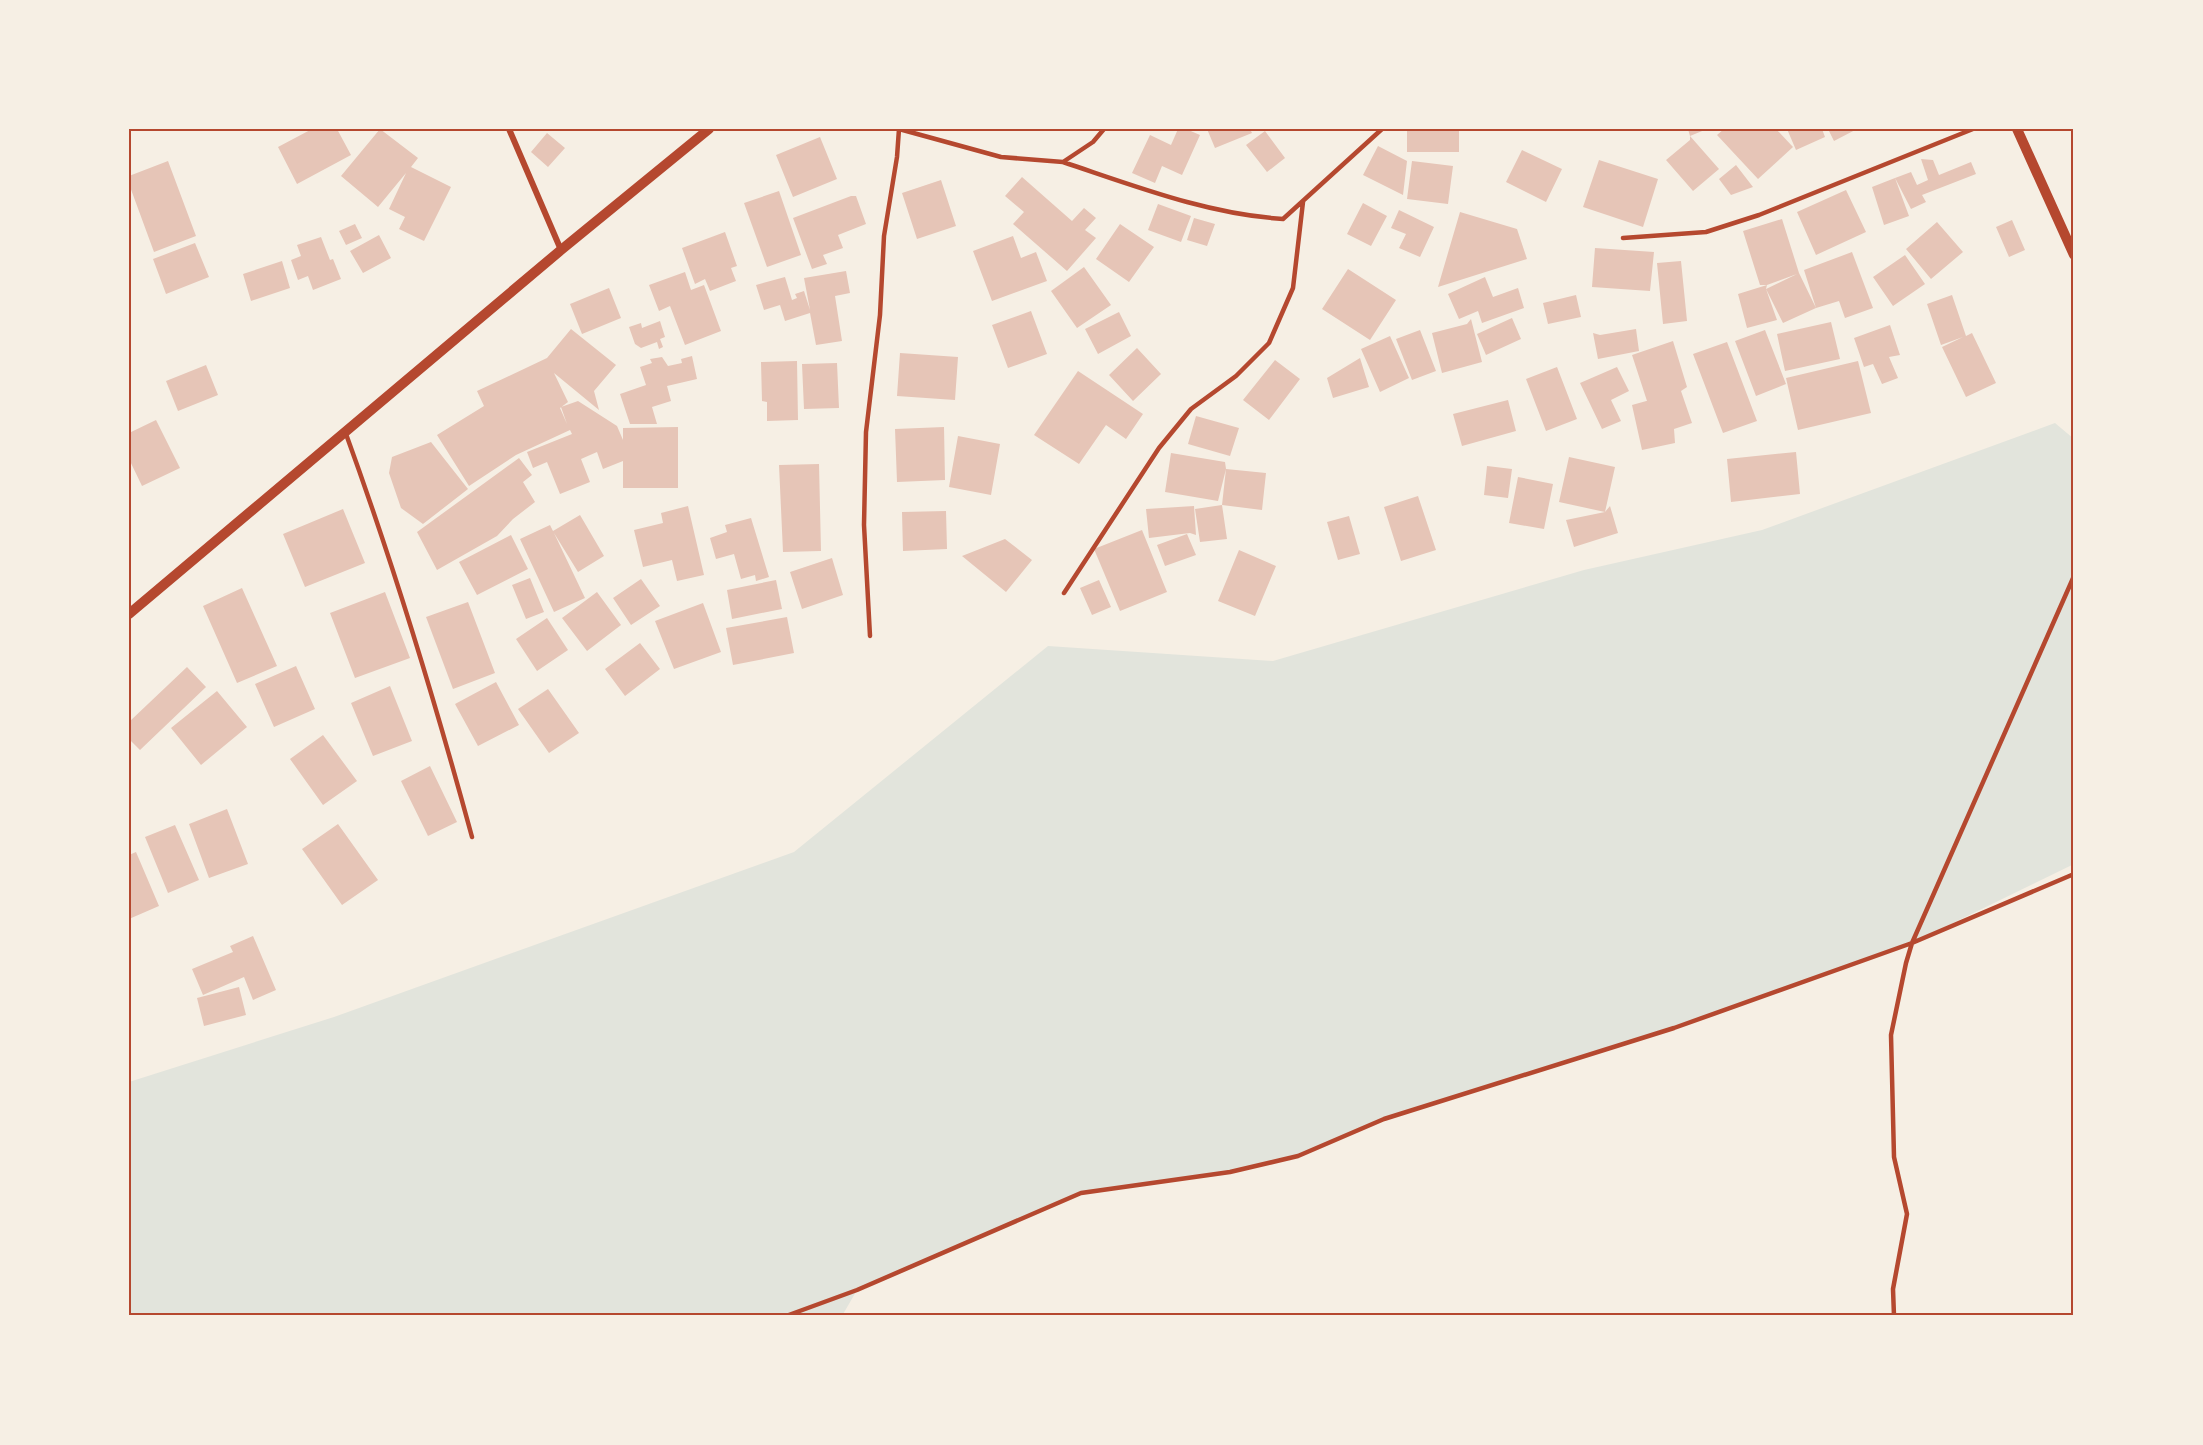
<svg xmlns="http://www.w3.org/2000/svg" width="2203" height="1445" font-family="'Alegreya Sans',sans-serif">
<style>
.green{fill:#e2e4dc}
.building{fill:#e6c5b7}
.lines{fill:none;stroke-linecap:round;stroke-linejoin:round}
.service{stroke:#b5482f;stroke-width:4.5}
.minor{stroke:#b5482f;stroke-width:6}
.tertiary{stroke:#b5482f;stroke-width:10}
.neatline{fill:none;stroke:#b5482f;stroke-width:2}
</style>
<rect width="100%" height="100%" fill="#f6efe4"/>
<!-- green -->
<path class="green" d="M2055,423L2074,439V864L1912,943L1674,1028L1384,1119L1298,1156L1230,1172L1081,1193L857,1290L842,1316H129V1082L334,1017L794,852L1048,646L1273,661L1584,570L1762,530Z"/>
<!-- building -->
<path class="building" d="M312,129H337L351,155L297,184L278,147Z
M380,129L418,158L411,167L451,187L424,241L399,229L405,217L389,209L406,173L378,207L341,176Z
M1178,129H1186L1200,135L1182,175L1162,166L1155,183L1132,173L1150,135L1171,145Z
M1207,129H1250L1252,133L1215,148Z
M1407,129H1459V152H1407Z
M1688,129H1707L1690,136Z
M1724,129H1776L1793,147L1758,179L1717,135Z
M1787,129H1822L1825,137L1796,150Z
M1828,129H1857L1834,141Z
M1265,131L1285,158L1267,172L1246,145Z
M547,133L565,148L548,167L531,152Z
M1690,136L1719,169L1693,191L1666,160L1690,140Z
M820,137L837,179L793,197L776,155Z
M1378,146L1407,161L1403,195L1363,175Z
M1522,150L1562,169L1546,202L1506,182Z
M1921,159L1933,160L1939,175L1971,162L1976,174L1922,195L1926,202L1911,209L1895,178L1911,172L1917,185L1928,180Z
M1599,160L1658,179L1643,227L1583,207Z
M168,161L196,236L154,252L129,184V176Z
M1412,161L1453,166L1448,204L1407,199Z
M1736,165L1753,187L1731,195L1719,179Z
M1022,177L1072,221L1084,208L1096,218L1085,230L1096,238L1067,271L1013,224L1024,212L1005,196Z
M1895,178L1909,216L1884,225L1872,187Z
M941,180L956,226L917,239L902,193Z
M1846,190L1866,232L1816,255L1797,212Z
M779,191L801,255L767,267L744,203Z
M851,196H856L866,224L838,235L843,248L823,255L827,264L812,269L793,218Z
M1363,203L1387,216L1371,246L1347,234Z
M1158,204L1191,216L1181,242L1148,230Z
M1399,210L1434,227L1420,257L1399,248L1406,234L1391,228Z
M1460,212L1517,229L1527,259L1438,287Z
M1194,218L1215,224L1207,246L1187,240Z
M1782,219L1799,273L1816,308L1783,323L1766,289L1797,274L1767,285H1760L1743,231Z
M2012,220L2025,250L2009,257L1996,227Z
M1937,222L1963,252L1931,279L1906,249Z
M355,224L362,238L346,245L339,231Z
M1120,224L1154,247L1129,282L1096,259Z
M725,232L737,266L731,268L736,281L710,291L705,279L695,284L682,248Z
M379,235L391,258L363,273L350,251Z
M1013,236L1021,258L1036,252L1047,281L992,301L973,251Z
M321,237L330,260L333,259L341,279L313,290L308,276L298,280L291,260L301,256L297,245Z
M195,243L209,277L166,294L153,259Z
M1595,248L1654,252L1650,291L1592,287Z
M1852,252L1873,308L1845,318L1839,301L1816,308L1804,270Z
M1905,255L1925,284L1893,306L1873,277Z
M282,261L290,288L251,301L243,274Z
M1681,261L1687,321L1663,324L1657,263Z
M1084,267L1111,305L1077,328L1051,291Z
M1348,269L1396,300L1370,340L1322,309Z
M846,271L850,293L835,296L842,341L816,345L810,313L785,321L780,305L764,310L756,285L785,277L792,300L797,298L795,294L804,291L810,310L804,278Z
M685,272L691,290L704,285L721,331L685,345L670,306L659,311L649,285Z
M1485,277L1493,297L1518,288L1524,308L1482,323L1478,311L1459,319L1448,294Z
M1767,285L1766,289L1777,320L1747,328L1738,294Z
M609,288L621,318L582,334L570,304Z
M1576,295L1581,317L1548,324L1543,303Z
M1952,295L1966,336L1972,333L1996,383L1966,397L1942,347L1963,337L1941,345L1927,304Z
M1031,311L1047,354L1008,368L992,325Z
M1119,312L1131,336L1098,354L1085,329Z
M1512,318L1521,339L1486,355L1477,334Z
M1471,319L1482,362L1442,373L1432,333L1467,324Z
M660,321L665,337L660,339L663,347L659,349L657,342L641,348L635,344L629,327L641,323L642,328Z
M1831,322L1840,359L1785,371L1777,334Z
M1890,325L1900,355L1889,357L1898,378L1882,384L1873,364L1864,367L1854,338Z
M571,329L616,365L594,391L599,410L554,373L568,402L560,408L567,424L561,407L578,401L617,426L623,440V428L678,427V488H623V461L603,469L597,452L581,459L590,482L560,494L547,462L533,468L527,452L572,434L570,430L516,455L469,486L437,435L484,406L477,391L547,358Z
M1636,329L1639,351L1598,359L1593,333L1600,335Z
M1420,330L1436,371L1412,380L1396,339Z
M1765,330L1786,384L1756,396L1735,341Z
M1390,336L1409,378L1380,392L1361,349Z
M1673,341L1687,387L1681,391L1692,423L1674,429L1675,443L1642,450L1632,405L1675,393L1647,401L1632,355Z
M1727,342L1757,421L1723,433L1693,354Z
M1137,348L1161,374L1133,401L1109,375Z
M900,353L958,357L955,400L897,396Z
M692,356L697,379L667,386L671,401L652,407L657,424H630L620,394L646,385L640,367L652,363L650,359L662,357L668,366L682,363L681,359Z
M1360,358L1369,387L1333,398L1327,378Z
M1275,360L1300,379L1269,420L1243,400Z
M797,361L798,420L767,421V402L762,401L761,362Z
M1858,361L1871,413L1798,430L1786,378Z
M837,363L839,408L804,409L802,364Z
M206,365L218,395L178,411L166,381Z
M1557,367L1577,419L1546,431L1526,379Z
M1617,367L1629,391L1611,400L1621,421L1602,429L1580,383Z
M1078,371L1143,414L1126,439L1106,425L1079,464L1034,435Z
M1508,400L1516,431L1462,446L1453,414Z
M1196,416L1239,428L1230,456L1188,444Z
M156,420L180,468L142,486L129,459V433Z
M944,427L945,480L897,482L895,429Z
M958,436L1000,444L991,495L949,487Z
M431,442L468,489L423,524L401,508L389,473L392,457Z
M1796,452L1800,494L1731,502L1727,459Z
M1171,453L1225,462L1226,469L1218,501L1165,492Z
M1569,457L1615,467L1605,512L1559,502Z
M519,458L532,475L523,482L535,502L513,519L497,536L437,570L417,532Z
M819,464L821,551L783,552L779,465Z
M1487,466L1512,469L1508,498L1484,495Z
M1226,469L1266,473L1262,510L1222,505Z
M1518,477L1553,484L1544,529L1509,523Z
M1418,496L1436,550L1401,561L1384,507Z
M1222,505L1227,539L1200,542L1195,509Z
M688,506L704,575L677,581L672,560L643,567L634,530L663,523L661,513Z
M1194,506L1196,535L1190,533L1149,538L1146,509Z
M1610,506L1618,533L1574,547L1566,520L1605,512Z
M343,509L365,563L305,587L283,534Z
M946,511L947,549L903,551L902,512Z
M580,515L604,556L578,572L554,533L585,598L554,612L520,539L550,525L553,531Z
M1349,516L1360,554L1338,560L1327,522Z
M751,518L769,577L756,581L755,575L741,579L734,554L716,559L710,538L727,532L725,525Z
M1142,530L1167,592L1120,611L1094,549Z
M1187,534L1196,555L1165,566L1157,545Z
M511,535L528,569L477,595L459,562Z
M1005,539L1032,560L1006,592L962,556Z
M1239,550L1276,566L1255,616L1218,601Z
M832,558L843,595L802,609L790,572Z
M530,578L544,612L526,619L512,585Z
M641,579L660,606L631,625L613,598Z
M776,580L782,609L732,619L727,590Z
M1099,580L1111,607L1092,615L1080,588Z
M242,588L277,666L237,683L203,606Z
M385,592L410,658L355,678L330,613Z
M597,592L621,625L587,651L562,618Z
M468,602L495,673L453,689L426,617Z
M703,603L721,652L674,669L655,621Z
M787,617L794,653L733,665L726,628Z
M547,618L568,650L537,671L516,639Z
M640,643L660,669L625,696L605,669Z
M296,666L315,709L274,727L255,684Z
M187,667L206,687L140,750L129,739V722Z
M496,682L519,725L478,746L455,704Z
M390,686L412,741L373,756L351,703Z
M548,689L579,733L549,753L518,709Z
M217,691L247,727L201,765L171,728Z
M323,735L357,781L323,805L290,759Z
M430,766L457,822L428,836L401,781Z
M227,809L248,864L209,878L189,824Z
M338,824L378,880L342,905L302,849Z
M175,825L199,880L168,893L145,837Z
M136,852L159,906L129,919V855Z
M253,936L276,990L253,1000L244,977L203,995L192,969L233,952L230,946Z
M239,987L246,1015L204,1026L197,998Z"/>
<g class="lines">
<!-- service -->
<path class="service" d="M899,129L1001,157L1063,162L1093,142L1104,129
M1063,162C1135,186 1207,214 1283,219L1382,129
M1623,238L1706,232L1759,215L1973,129
M346,434C394,566 435,701 472,837
M1064,593L1159,448L1191,409L1236,376L1269,343L1293,288L1303,202
M870,636L864,525L866,432L880,315L884,236L897,157L899,129
M786,1316L857,1290L1081,1193L1230,1172L1298,1156L1384,1119L1674,1028L1912,943L2074,874
M1894,1316L1893,1289L1907,1214L1894,1157L1891,1035L1906,963L1912,943L2074,576"/>
<!-- minor -->
<path class="minor" d="M509,129L561,250"/>
<!-- tertiary -->
<path class="tertiary" d="M2017,129L2074,255
M129,614L561,250L709,129"/>
</g>
<!-- border -->
<rect width="2203" height="1445" fill="none" stroke="#f6efe4" stroke-width="261"/>
<rect x="130" y="130" width="1942" height="1184" class="neatline"/>
</svg>
